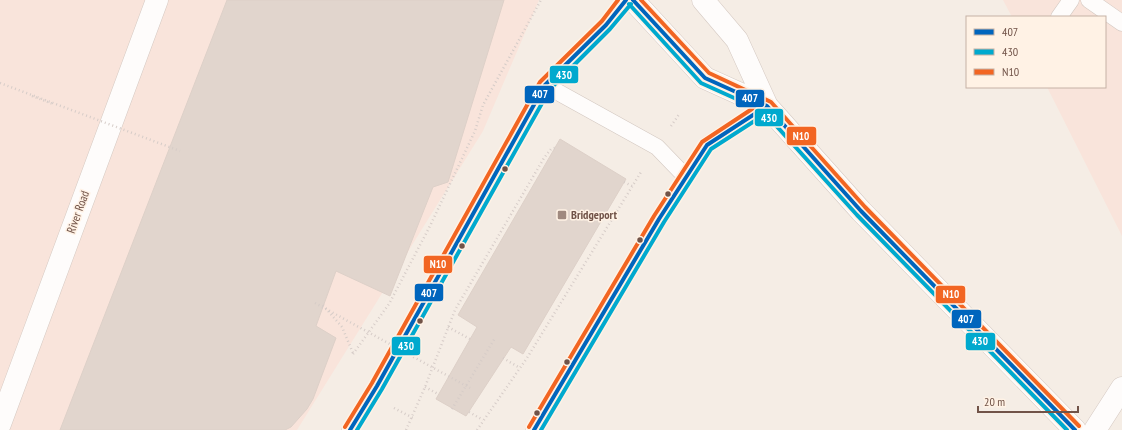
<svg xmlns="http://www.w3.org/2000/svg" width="1122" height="430" font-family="'PT Sans Narrow',sans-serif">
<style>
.commercial{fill:#f9e4db}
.building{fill:#e1d5cd;stroke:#ddd0c8}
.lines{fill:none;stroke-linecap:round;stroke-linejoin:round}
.lane-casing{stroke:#d3c8c1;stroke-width:17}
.secondary-casing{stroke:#d5c9c2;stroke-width:23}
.path{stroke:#d6ccc8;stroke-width:2.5;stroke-dasharray:1 3;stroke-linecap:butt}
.lane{stroke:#fefcfb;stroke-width:16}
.secondary{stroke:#fefcfb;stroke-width:22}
.path-bridge{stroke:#d6ccc8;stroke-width:2.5;stroke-dasharray:1 3;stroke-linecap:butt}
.bus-1-casing{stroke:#fff2e5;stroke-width:7}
.bus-2-casing{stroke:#fff2e5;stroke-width:7}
.bus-3-casing{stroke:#fff2e5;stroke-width:7}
.bus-1{stroke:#0065bd;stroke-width:4}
.bus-2{stroke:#00a9ce;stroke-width:4}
.bus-3{stroke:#f26522;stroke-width:4}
.bus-dot{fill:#715348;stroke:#fff2e5;stroke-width:1.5}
.poi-dot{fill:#9f897f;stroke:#fff2e5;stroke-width:1.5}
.labels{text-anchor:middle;stroke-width:3;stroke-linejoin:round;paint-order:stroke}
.street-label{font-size:12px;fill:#715348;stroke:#fff2e5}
.poi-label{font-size:12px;font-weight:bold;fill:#715348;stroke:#fff2e5;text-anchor:start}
.line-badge{stroke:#fff2e5;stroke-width:1.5}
.badge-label{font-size:11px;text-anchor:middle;font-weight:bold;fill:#fff}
</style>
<rect width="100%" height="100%" fill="#f5ede5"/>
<!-- commercial -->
<path class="commercial" d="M0,0H539L483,131L297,430H0Z
M1003,0H1122V236L1047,87H1105V17H1012Z"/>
<!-- building -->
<path class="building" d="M227,0H504L448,182L433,187L390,296L336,271L316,326L336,338L313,399L307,409L291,427L285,430H60Z
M560,139L626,179L523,354L511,347L466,416L436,399L477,327L458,315Z"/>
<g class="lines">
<!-- lane casing -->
<g class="lane-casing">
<path id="lane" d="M1089,0L1122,23
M1059,17L1071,0
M545,85L657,147L685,176
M350,430L377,386L545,85L606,25L626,0
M534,430L659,219L707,145L767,106"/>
</g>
<!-- secondary casing -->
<g class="secondary-casing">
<path id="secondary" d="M633,0L705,78L767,106
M703,0L737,40L767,106L861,211L1075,430
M0,424L157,0
M1095,430L1122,388"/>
</g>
<!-- path -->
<path class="path" d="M32,96L53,104
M671,126L680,113
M624,182L632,186
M323,305L342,327L353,353
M448,327L470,339
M353,354L389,304L430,226L475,131L483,105L541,0
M503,358L520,368
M425,387L438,394
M394,408L413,418
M469,412L483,420
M406,430L425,387L455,310L544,158L551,149L555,148
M477,430L527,358L641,172"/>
<!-- lane -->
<use href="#lane" class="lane"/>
<!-- secondary -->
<use href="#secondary" class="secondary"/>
<!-- path-bridge -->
<path class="path-bridge" d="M0,83L180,151
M315,303L470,388
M452,409L495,338"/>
<!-- bus-1 casing -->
<g class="bus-1-casing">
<path id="bus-1" d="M633,0L705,78L767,106L861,211L1075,430
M350,430L377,386L545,85L606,25L626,0
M534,430L659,219L707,145L767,106"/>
</g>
<!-- bus-2 casing -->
<g class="bus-2-casing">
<path id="bus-2" d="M629,4L701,83L763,111L857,215L1067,430
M357,430L382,389L550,89L610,29L631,4
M541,430L664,222L711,149L770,111"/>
</g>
<!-- bus-3 casing -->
<g class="bus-3-casing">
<path id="bus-3" d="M641,0L709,73L771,102L865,207L1079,426
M345,427L372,383L540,82L602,21L618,0
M529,427L654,216L702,142L764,101"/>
</g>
<!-- bus-1 -->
<use href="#bus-1" class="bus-1"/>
<!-- bus-2 -->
<use href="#bus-2" class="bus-2"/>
<!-- bus-3 -->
<use href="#bus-3" class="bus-3"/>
</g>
<!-- markers -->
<g class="bus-dot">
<circle cx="505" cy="169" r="3.5"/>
<circle cx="668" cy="194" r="3.5"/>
<circle cx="640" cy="240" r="3.5"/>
<circle cx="462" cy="246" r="3.5"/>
<circle cx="420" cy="321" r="3.5"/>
<circle cx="567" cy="362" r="3.5"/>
<circle cx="537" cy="413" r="3.5"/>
</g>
<rect class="poi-dot" x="557" y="210" width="10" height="10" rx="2"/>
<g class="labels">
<!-- street labels -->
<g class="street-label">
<text transform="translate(78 212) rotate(-70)" y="4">River Road</text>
</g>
<!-- poi labels -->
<g class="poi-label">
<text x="571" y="219">Bridgeport</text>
</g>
</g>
<g class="line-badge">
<rect x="549" y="65" width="30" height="19" rx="4" fill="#00a9ce"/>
<rect x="524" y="85" width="31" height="19" rx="4" fill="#0065bd"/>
<rect x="735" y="89" width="30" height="19" rx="4" fill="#0065bd"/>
<rect x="754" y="108" width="30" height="19" rx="4" fill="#00a9ce"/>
<rect x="786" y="126" width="31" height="20" rx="4" fill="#f26522"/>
<rect x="423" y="255" width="30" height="19" rx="4" fill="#f26522"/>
<rect x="414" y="283" width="30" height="19" rx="4" fill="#0065bd"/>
<rect x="935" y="285" width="31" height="19" rx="4" fill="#f26522"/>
<rect x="951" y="309" width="31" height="20" rx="4" fill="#0065bd"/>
<rect x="965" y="332" width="31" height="19" rx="4" fill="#00a9ce"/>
<rect x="391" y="336" width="30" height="20" rx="4" fill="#00a9ce"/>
</g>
<g class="badge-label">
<text x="564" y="79">430</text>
<text x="540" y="98">407</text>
<text x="750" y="102">407</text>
<text x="769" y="122">430</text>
<text x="801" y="140">N10</text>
<text x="438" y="268">N10</text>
<text x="429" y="297">407</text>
<text x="951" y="298">N10</text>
<text x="966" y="323">407</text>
<text x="980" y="345">430</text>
<text x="406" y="350">430</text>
</g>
<!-- legend -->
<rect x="966" y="16" width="140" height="72" fill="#fff2e5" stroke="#c6b2a6"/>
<rect x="974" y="29" width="20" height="6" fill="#0065bd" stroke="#c6b2a6"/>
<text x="1002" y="36" font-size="12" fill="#715348">407</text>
<rect x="974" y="49" width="20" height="6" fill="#00a9ce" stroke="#c6b2a6"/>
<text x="1002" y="56" font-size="12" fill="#715348">430</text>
<rect x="974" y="69" width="20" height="6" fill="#f26522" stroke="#c6b2a6"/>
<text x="1002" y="76" font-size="12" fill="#715348">N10</text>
<!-- scale -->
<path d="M978 406v6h100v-6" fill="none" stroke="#715348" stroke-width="2"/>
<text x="984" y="406" font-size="12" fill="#715348" stroke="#fff2e5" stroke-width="3" paint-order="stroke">20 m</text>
</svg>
